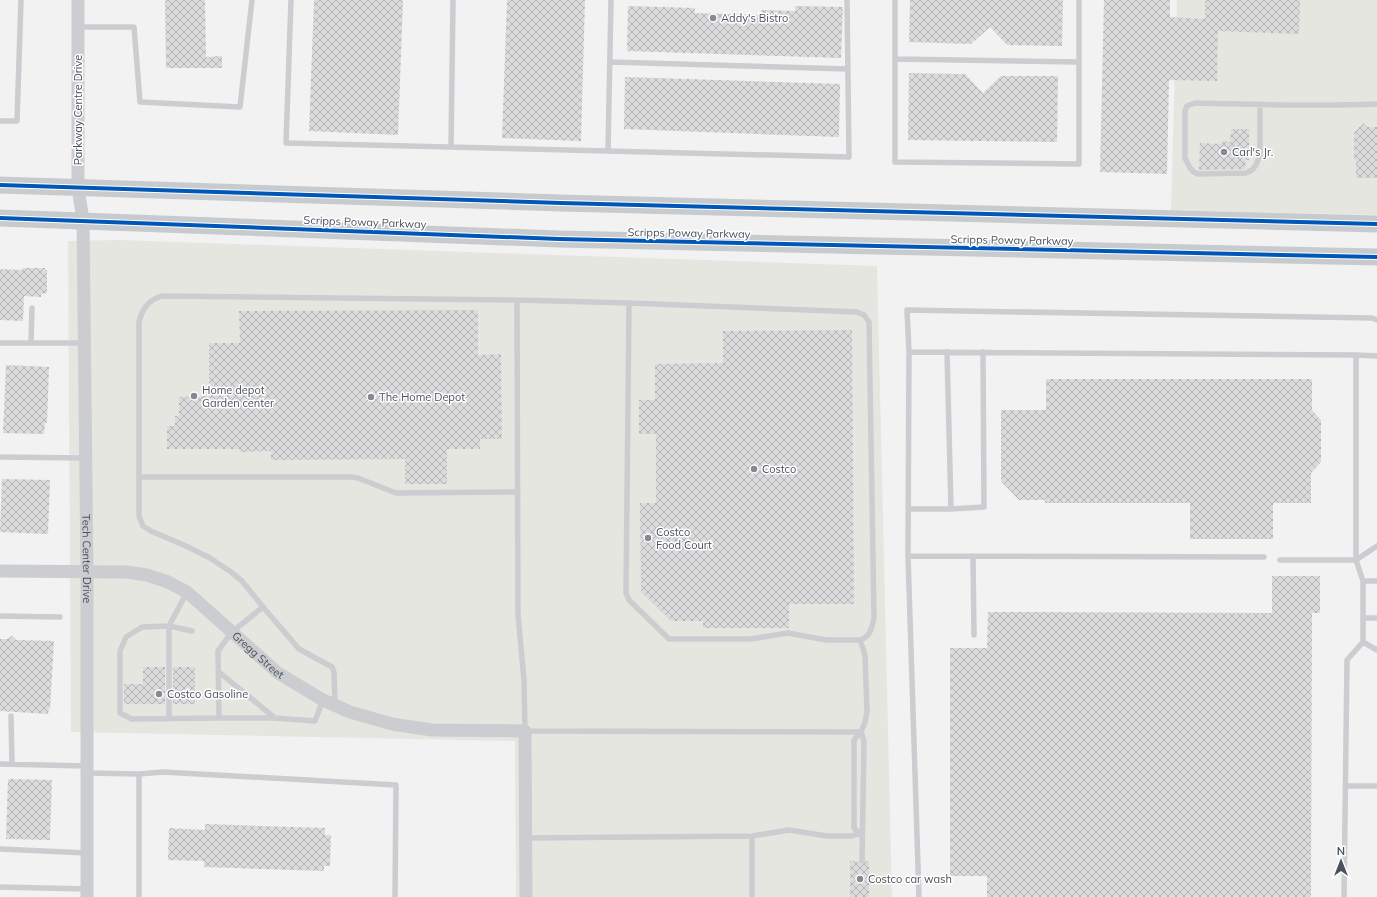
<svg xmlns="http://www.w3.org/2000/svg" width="1377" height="897" font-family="Mulish,sans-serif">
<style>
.commercial{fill:#e6e6e0}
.building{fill:url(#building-cross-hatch)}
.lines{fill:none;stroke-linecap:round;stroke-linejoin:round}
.service{stroke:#cbcdd0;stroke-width:5.5}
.tertiary{stroke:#cbcdd0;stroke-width:13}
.primary{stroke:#c8cbce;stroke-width:17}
.cycleway-casing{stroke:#fff;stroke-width:6}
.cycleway{stroke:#0057b8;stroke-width:4}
.poi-dot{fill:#848a92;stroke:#fff;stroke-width:1.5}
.labels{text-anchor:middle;stroke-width:3;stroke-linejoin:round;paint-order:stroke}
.poi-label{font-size:11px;fill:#49525e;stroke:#fff;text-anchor:start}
.street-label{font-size:11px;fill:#49525e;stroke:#fff}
</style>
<defs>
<pattern id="building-cross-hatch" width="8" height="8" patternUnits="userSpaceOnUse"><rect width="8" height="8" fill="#dbdbdc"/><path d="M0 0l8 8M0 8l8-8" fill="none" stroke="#b4b4b6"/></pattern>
</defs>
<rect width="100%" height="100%" fill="#f2f2f2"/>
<!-- commercial -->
<path class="commercial" d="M1177,0H1377V215L1171,210Z
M121,240L877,266L892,897H516L515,741L71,732L68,241Z"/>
<!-- building -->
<path class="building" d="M165,0H205L206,57L222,56V68H166Z
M314,0H403L398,135L309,131Z
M507,0H585L581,141L502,138Z
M910,0H1063L1062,46L1007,45L990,27L971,44L909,42Z
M1104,0H1170V17L1205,19V0H1300L1299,34L1218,31L1217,81L1169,80L1167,174L1100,172Z
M628,6L695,8V13L761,15V10L795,11V6L843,7L841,58L627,51Z
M909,73L965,74L983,93L1001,76H1058L1057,142L908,140Z
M625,77L840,84L839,137L624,129Z
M1363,123L1367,127H1377V178H1356V161H1354V133Z
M1231,129H1249V160H1246L1245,169L1199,170L1200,143L1222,144V141L1230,142Z
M22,268H45V270H47V293L41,294V297L24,296L23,321L0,320V269L22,270Z
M478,310V355L501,354L502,439H480V449H447V484H405V459L271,460V451L240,452L239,449H167V426H175V416H179V397L209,396V343H240L239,311Z
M852,330L854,604H789V628H703V621H671L641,592L640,503H656V434H639V400H655V364L723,363V331Z
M6,365L49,367L47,423H45L44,434L3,433Z
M1046,379H1312V410L1321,420V462L1311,473V503H1273V539H1190V503H1045V500H1019L1001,481V410H1046Z
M2,479L50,480L48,534L0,532Z
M1272,576H1320V613H1312L1311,897H987V876H950V648H987L988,612L1272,613Z
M12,636L16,640L54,641L50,709H49L48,714L0,711V639H7Z
M143,667H165V704H124V684H143Z
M173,667H195V704H173Z
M8,779L52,780L50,840L6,839Z
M205,824L325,828V835H331L330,866H324V871L204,867V861L168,860L169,828L205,830Z
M850,861H858L860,864L862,865L866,861H869V897H850Z"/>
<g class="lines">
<!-- service -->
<path class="service" d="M291,0L286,143L849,157L847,0
M895,0V162L1079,164V0
M78,27H134L140,102L240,107L252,0
M895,59L1079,62
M610,62L848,69
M1260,105V155L1256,165L1252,170L1246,173L1198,174L1194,172L1190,168L1185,158V111L1187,106L1195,103C1256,104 1316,107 1377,104
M0,121H17L21,0
M451,147L453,0
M608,151L611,0
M629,303L626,593L629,600L669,639H751L788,633L826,640H860C870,637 872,628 874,618L869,322L864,315L857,312L629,303L517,300L518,615L524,680L525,731L861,732
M0,343H84
M31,343L32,308
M909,352L1356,355
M1377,356L1356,355V560L1377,546
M0,457L85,458
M139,477H352L358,478L396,493L518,492
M909,509H951L947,352
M951,509L984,507L983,352
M908,556L909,352L907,310L1372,318L1377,320
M973,556L974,635
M1280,560H1356L1363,581H1377
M187,592L169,626L192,631
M263,607L299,649L332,667L334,672L335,705
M0,616L60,617
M1363,618H1377
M860,640L865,655L867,712L865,722L861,732L854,740V828L862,836
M1363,642L1377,650
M219,672L275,718
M323,700L315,721L275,718H219L218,651L232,632L263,607L242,581L231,572L210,558L188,547L151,531L143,526L139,516V322C142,309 148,300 162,296L517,300
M11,716L12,764
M169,718V626L142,627L126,637L120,651V713L132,719L219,718
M861,732L864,741L862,861
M0,764L86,766
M87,773L139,774V897
M139,774L163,772L396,785L395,897
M1346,786H1377
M752,836V897
M525,838L752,836L789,830L827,836H852L859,833
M0,849L87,853
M0,887L87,889
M919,897L908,556L1264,557
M1344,897L1347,660L1363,642V581"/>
<!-- tertiary -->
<g class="tertiary">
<path id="s1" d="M78,0V188L83,220L87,572V897"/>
<path id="s2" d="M0,571L126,572L147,575L168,582L187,592L278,673L323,700L350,712L392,724L432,730L525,731L526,897"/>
</g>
<!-- primary -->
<path class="primary" d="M0,185L561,203L1377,224
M0,218L559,239L1377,257"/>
<!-- cycleway casing -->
<g class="cycleway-casing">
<path id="cycleway" d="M0,185L561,203L1377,224
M0,218L559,239L1377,257"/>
</g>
<!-- cycleway -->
<use href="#cycleway" class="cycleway"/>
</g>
<!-- markers -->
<g class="poi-dot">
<circle cx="713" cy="18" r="4"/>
<circle cx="1224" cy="152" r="4"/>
<circle cx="194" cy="396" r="4"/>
<circle cx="371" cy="397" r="4"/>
<circle cx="754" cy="469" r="4"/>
<circle cx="648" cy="538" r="4"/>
<circle cx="159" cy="694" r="4"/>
<circle cx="860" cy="879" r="4"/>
</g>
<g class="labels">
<!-- poi labels -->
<g class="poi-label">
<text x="721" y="22">Addy's Bistro</text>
<text x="1232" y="156">Carl's Jr.</text>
<text x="202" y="394">Home depot<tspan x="202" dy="13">Garden center</tspan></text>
<text x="379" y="401">The Home Depot</text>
<text x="762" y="473">Costco</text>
<text x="656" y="536">Costco<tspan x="656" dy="13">Food Court</tspan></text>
<text x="167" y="698">Costco Gasoline</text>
<text x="868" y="883">Costco car wash</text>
</g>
<!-- street labels -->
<g class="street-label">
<text transform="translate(78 110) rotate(-90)" y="4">Parkway Centre Drive</text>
<text transform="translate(365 222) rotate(2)" y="4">Scripps Poway Parkway</text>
<text transform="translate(689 233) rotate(1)" y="4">Scripps Poway Parkway</text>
<text transform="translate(1012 240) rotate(1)" y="4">Scripps Poway Parkway</text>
<text dy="4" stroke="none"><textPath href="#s1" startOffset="559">Tech Center Drive</textPath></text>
<text dy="4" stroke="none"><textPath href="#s2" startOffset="286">Gregg Street</textPath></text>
</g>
</g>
<!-- north arrow -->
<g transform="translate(1341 861)" stroke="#ffffff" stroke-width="3" paint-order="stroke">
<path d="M0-3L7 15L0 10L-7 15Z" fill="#49525e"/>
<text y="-6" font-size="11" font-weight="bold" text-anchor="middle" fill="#49525e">N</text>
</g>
</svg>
